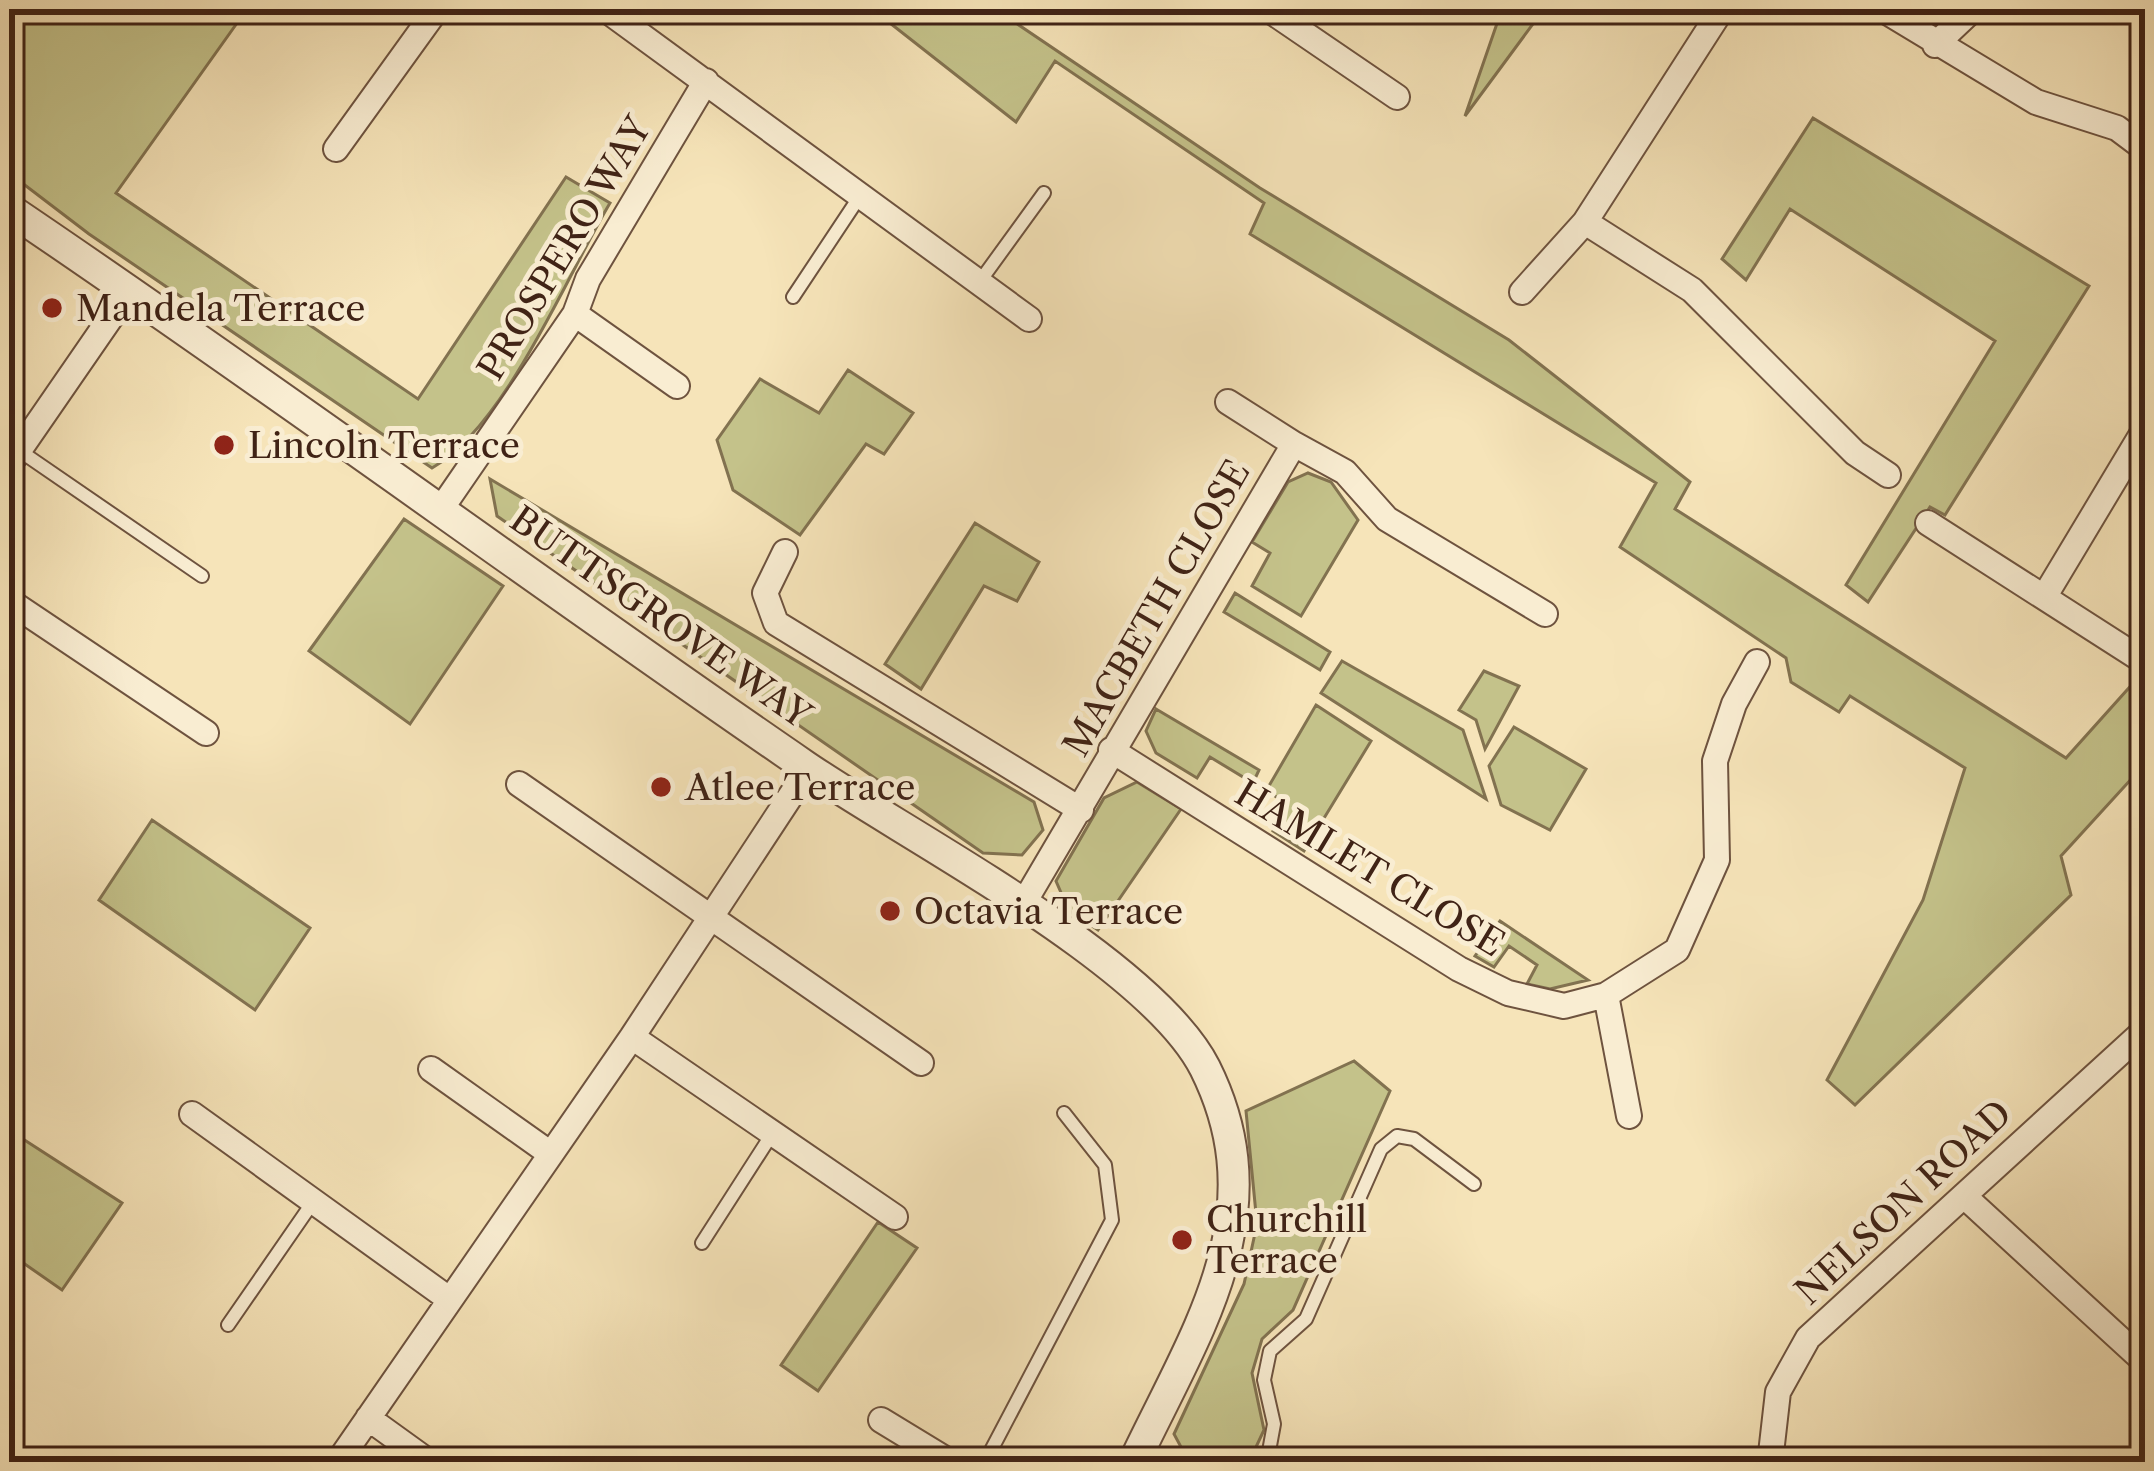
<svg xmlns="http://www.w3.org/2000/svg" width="2154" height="1471" font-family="'Libre Caslon Text',serif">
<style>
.green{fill:#c4c28a;stroke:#827250;stroke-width:3}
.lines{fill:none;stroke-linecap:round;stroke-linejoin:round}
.service-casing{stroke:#6e533f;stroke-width:16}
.minor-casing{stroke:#6e533f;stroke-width:28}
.tertiary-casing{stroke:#6e533f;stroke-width:34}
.service{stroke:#f9edd2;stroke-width:12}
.minor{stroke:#f9edd2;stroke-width:24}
.tertiary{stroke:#f9edd2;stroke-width:30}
.poi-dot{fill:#8f2418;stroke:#f9edd2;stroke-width:4.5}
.labels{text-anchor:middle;stroke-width:10;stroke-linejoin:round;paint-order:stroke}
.street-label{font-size:36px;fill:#402316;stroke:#f9edd2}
.poi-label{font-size:36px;fill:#402316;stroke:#f9edd2;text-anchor:start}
</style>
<rect width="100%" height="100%" fill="#f6e4b9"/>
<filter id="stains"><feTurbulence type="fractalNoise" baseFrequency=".00167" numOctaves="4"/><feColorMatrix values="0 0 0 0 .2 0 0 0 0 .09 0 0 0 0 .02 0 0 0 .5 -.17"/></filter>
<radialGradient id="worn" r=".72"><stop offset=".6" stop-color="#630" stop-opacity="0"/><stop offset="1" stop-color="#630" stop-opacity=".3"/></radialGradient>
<!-- green -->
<path class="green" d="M9,9H247L116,193L418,399L566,177L610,203C566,277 506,426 432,468L89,234L9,173Z
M872,9H995L1260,188L1509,340L1690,482L1675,509L2066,758L2145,670V764L2061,856L2071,895L1855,1105L1827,1080L1923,900L1965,768L1850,696L1839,712L1791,682L1786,658L1620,547L1656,483L1250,234L1264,203L1055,61L1016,122Z
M1502,9H1544L1465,116Z
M1813,118L2089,286L1945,515L1930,507L1868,602L1846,585L1995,341L1790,209L1746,280L1722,259Z
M848,370L913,413L884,454L866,444L800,535L733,490L717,440L760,379L819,413Z
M1308,473L1331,482L1358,520L1301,616L1252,586L1270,553L1252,542L1288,482Z
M490,479L1034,802L1043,830L1022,855L983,853L497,516Z
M404,519L503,586L410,724L309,651Z
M975,523L1039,562L1017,601L984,586L921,689L885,664Z
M1235,593L1330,652L1320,670L1224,612Z
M1342,661L1463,730L1486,799L1321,693Z
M1484,671L1519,686L1485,749L1476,720L1459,710Z
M1316,705L1371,741L1304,851L1273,831L1287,803L1266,791Z
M1156,709L1259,770L1253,783L1210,757L1197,778L1156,753L1146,731Z
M1514,727L1586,769L1550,830L1501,805L1489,766Z
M1137,782L1181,809L1098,930L1069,911L1056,881L1104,798Z
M152,820L310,928L255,1010L99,900Z
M1500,921L1588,980L1550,989L1527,984L1537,965L1509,946L1494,967L1475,956Z
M1354,1061L1390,1091L1293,1310L1262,1339L1252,1373L1264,1430L1249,1462H1189L1174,1434L1244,1284L1257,1224L1246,1111Z
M9,1130L122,1203L62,1290L9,1253Z
M878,1222L917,1248L818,1391L781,1365Z"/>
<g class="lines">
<!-- service casing -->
<g class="service-casing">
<path id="service" d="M626,24L636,9
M978,284L1044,193
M793,297L858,199
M20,451L202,576
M702,1243L772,1134
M228,1325L313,1202
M985,1462L1112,1220L1105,1165L1064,1113
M1267,1462L1274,1424L1264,1380L1270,1351L1306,1319L1381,1149L1397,1136L1414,1139L1474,1184"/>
</g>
<!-- minor casing -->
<g class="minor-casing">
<path id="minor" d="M605,9L1029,319
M1268,9L1397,97
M1882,9L2036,102L2117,128L2145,149
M1935,45L1973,9
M336,149L437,9
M1585,222L1692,290L1855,453L1888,475
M1522,292L1585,222L1722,9
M575,314L677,386
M1294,444L1345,472L1387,519L1545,614
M9,465L129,291
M441,509L575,314L588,279L706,81
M1928,523L2145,662
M785,552L765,593L776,623L1081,810
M2046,594L2145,429
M9,601L206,733
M1111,750L1459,969L1508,993L1564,1006L1606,995L1677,950L1717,860L1715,761L1734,704L1757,662
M519,784L921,1063
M1022,906L1294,444L1228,402
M1606,995L1629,1116
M632,1037L895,1217
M431,1069L548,1152
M192,1114L449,1299
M1964,1196L2145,1362
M368,1418L429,1462
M881,1420L950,1462
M338,1462L632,1037L809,768
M1770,1462L1778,1392L1808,1338L2145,1030"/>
</g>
<!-- tertiary casing -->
<g class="tertiary-casing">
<path id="tertiary" d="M9,209C277,390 538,583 805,766C909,837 1151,962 1205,1068C1278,1214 1196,1331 1134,1462"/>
</g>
<!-- service -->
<use href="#service" class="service"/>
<!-- minor -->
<use href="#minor" class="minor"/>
<!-- tertiary -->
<use href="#tertiary" class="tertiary"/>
</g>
<!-- markers -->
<g class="poi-dot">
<circle cx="52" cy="308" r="12"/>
<circle cx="224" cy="445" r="12"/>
<circle cx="661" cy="787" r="12"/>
<circle cx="890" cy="911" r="12"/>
<circle cx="1182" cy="1240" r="12"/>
</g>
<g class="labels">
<!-- street labels -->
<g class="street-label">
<text transform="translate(564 248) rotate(-59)" y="13">PROSPERO WAY</text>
<text transform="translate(1156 608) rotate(-60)" y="13">MACBETH CLOSE</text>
<text transform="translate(661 617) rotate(35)" y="13">BUTTSGROVE WAY</text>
<text transform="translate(1370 868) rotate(31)" y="13">HAMLET CLOSE</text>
<text transform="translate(1903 1202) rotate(-43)" y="13">NELSON ROAD</text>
</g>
<!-- poi labels -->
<g class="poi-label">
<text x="76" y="321">Mandela Terrace</text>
<text x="248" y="458">Lincoln Terrace</text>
<text x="685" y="800">Atlee Terrace</text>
<text x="914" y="924">Octavia Terrace</text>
<text x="1206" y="1232">Churchill<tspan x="1206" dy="41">Terrace</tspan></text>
</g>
</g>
<!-- margin -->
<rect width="2154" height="1471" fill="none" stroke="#f6e4b9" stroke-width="48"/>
<rect x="12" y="12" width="2130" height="1447" fill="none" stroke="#402316" stroke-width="6"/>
<rect x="24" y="24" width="2106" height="1423" fill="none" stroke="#402316" stroke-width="3"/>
<rect width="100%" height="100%" filter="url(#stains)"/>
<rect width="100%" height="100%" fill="url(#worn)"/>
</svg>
